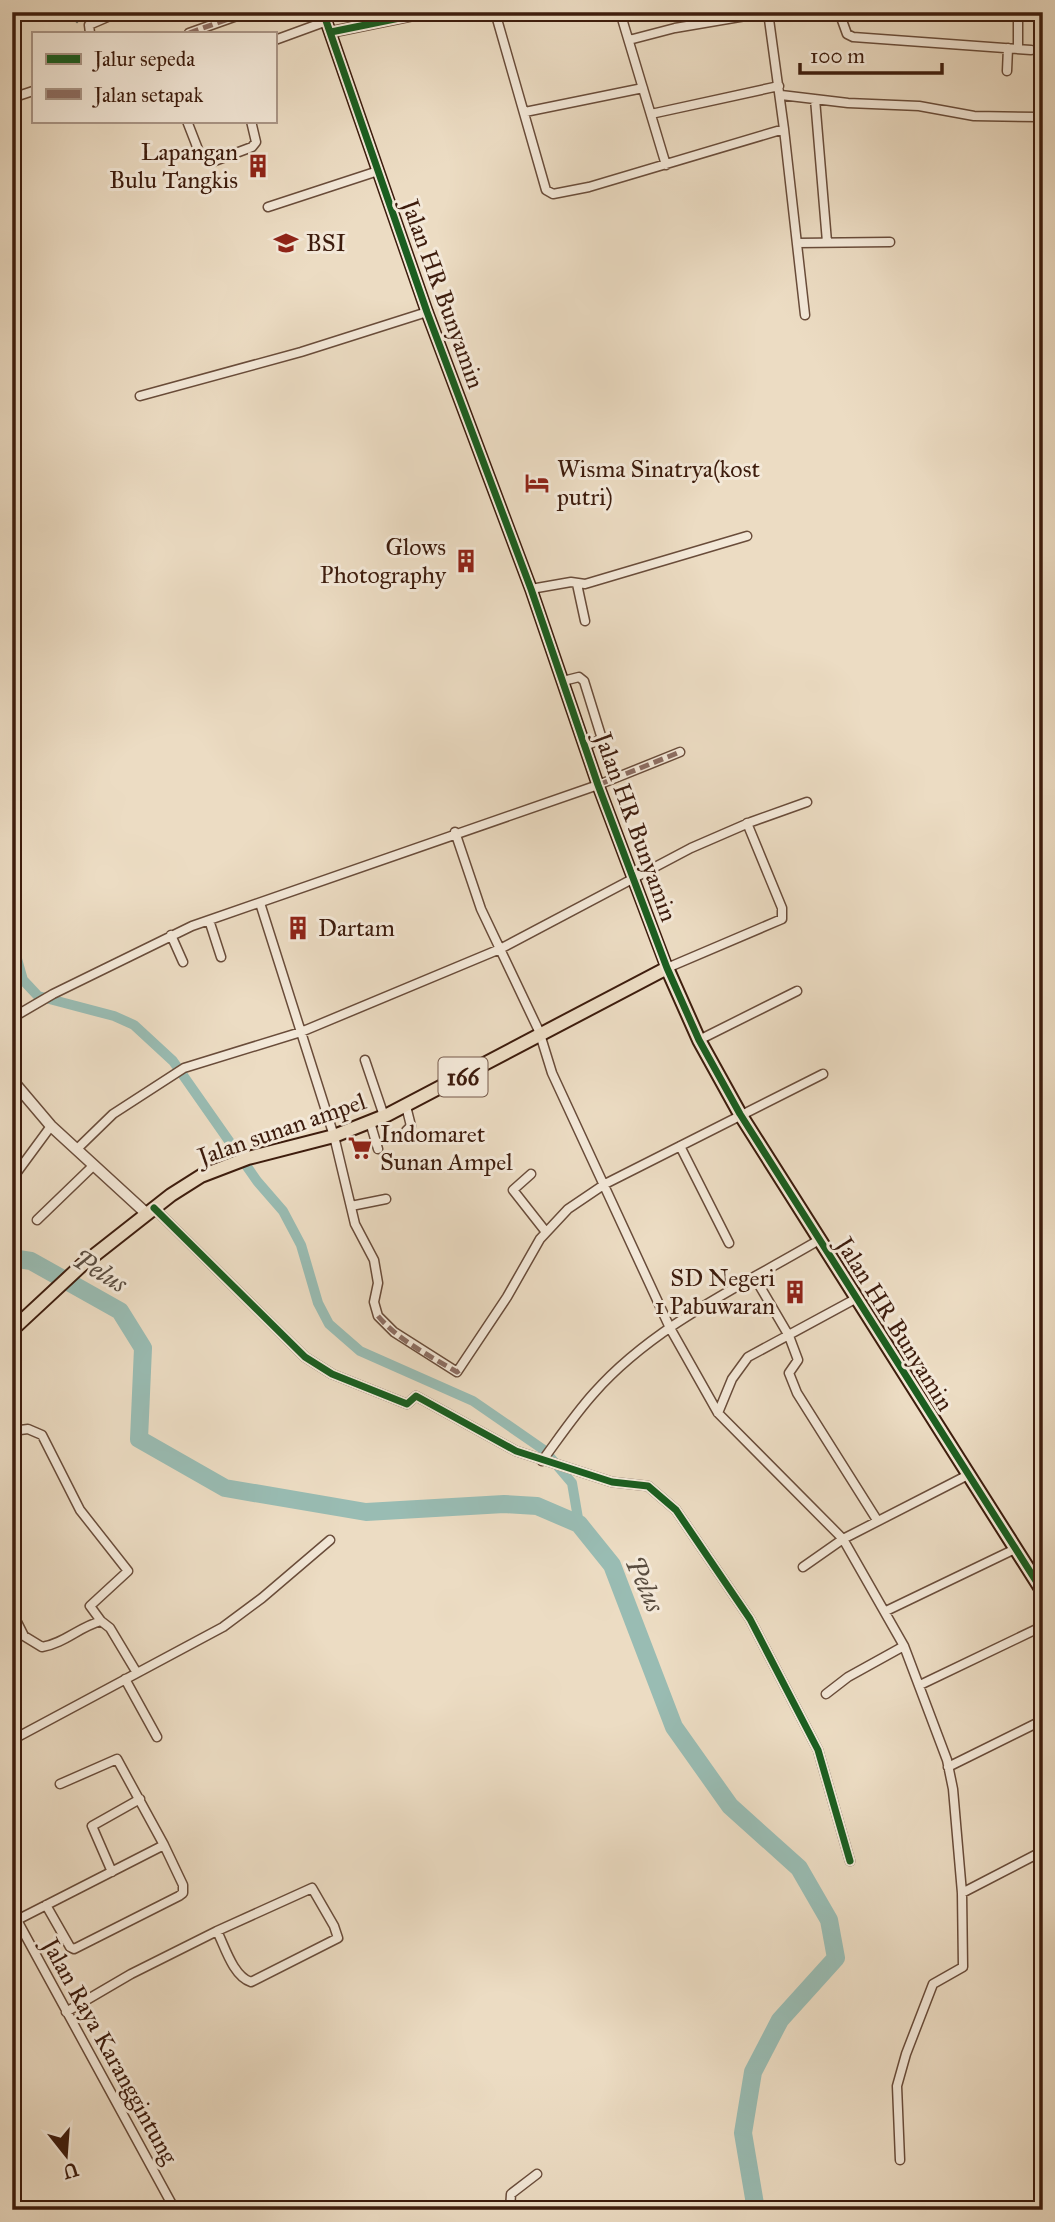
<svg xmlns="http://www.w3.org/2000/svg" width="1055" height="2222" font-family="'IM FELL Great Primer',serif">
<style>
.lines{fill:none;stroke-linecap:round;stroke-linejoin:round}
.stream{stroke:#747c71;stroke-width:2.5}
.canal{stroke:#99bcb3;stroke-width:10}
.river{stroke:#99bcb3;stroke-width:18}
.minor-casing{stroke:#694c3a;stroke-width:11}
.tertiary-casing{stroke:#694c3a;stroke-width:13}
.secondary-casing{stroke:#3d1c0d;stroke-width:14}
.primary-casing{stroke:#3d1c0d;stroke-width:16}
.minor{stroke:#f3e8d8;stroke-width:8}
.tertiary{stroke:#f3e8d8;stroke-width:10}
.secondary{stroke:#f3e8d8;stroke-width:10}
.primary{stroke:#ecdcc3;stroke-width:12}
.quiet{stroke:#8d6e63;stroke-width:5;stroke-dasharray:10 5;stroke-linecap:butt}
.cycleway-casing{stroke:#f3e8d8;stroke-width:11}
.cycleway{stroke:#1b5e20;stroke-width:7}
.labels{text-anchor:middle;stroke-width:6;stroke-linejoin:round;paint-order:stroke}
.shield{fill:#f3e8d8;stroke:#74594a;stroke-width:2}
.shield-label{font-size:23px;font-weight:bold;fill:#3d1c0d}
.poi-label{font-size:24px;fill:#3d1c0d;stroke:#f3e8d8;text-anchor:start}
.street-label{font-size:24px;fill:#3d1c0d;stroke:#f3e8d8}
.water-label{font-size:26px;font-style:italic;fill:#594c3f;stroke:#f3e8d8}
</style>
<rect width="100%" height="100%" fill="#ecdcc3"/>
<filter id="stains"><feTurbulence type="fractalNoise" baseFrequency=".00286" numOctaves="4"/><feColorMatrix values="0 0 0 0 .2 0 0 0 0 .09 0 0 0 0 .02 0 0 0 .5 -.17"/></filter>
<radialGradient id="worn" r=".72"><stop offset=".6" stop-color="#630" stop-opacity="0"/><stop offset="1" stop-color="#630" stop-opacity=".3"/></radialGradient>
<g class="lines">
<!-- stream -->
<path class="stream" d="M73,12L77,22"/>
<!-- canal -->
<path class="canal" d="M12,941L23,980L38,996L114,1016L134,1025L173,1061L257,1181L283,1211L301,1245L318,1303L329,1324L360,1351L473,1401L544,1450L572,1483L579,1524"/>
<!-- river -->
<path class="river" d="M12,1258L31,1261L120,1311L143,1348L139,1439L225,1488L366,1512L504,1504L537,1506L579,1524L612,1565L674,1727L730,1806L799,1868L829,1920L836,1958L780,2020L753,2072L743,2133L756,2210"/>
<!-- minor casing -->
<g class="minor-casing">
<path id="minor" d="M495,12L546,190L553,194L589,187L784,129L768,12
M620,12L666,165
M839,12L847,34L853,37L1031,50
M90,33L89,25L119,12
M189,33L248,12
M275,40L327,21
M629,40L675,28L770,12
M1018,49V12
M1007,71L1008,48
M781,95L848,103L919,106L974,116L1038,117
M12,98L33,91
M815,99L827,242
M525,112L643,88
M651,114L779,86
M187,121L201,157L212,162L252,147L256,142L251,121
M784,129L805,315
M268,207L378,171
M797,243L890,242
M140,396L301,352L427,312
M577,584L585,621
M531,589L571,582L585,584L747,536
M563,681L579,677L584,681L602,739L585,746
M455,832L481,909L539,1031L552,1073L670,1328L718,1413L843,1539L803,1567
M260,903L334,1136L355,1224L374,1260L378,1283L374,1302L378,1316L394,1332L457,1372L507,1297L540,1239L568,1209L605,1184L823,1074
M209,920L221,957
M171,935L183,962
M667,968L782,919V908L747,823
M12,1018L53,994L192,926L598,785L680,752
M699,1040L797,991
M365,1060L384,1116
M370,1122L378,1149
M406,1131L411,1126L406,1106
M680,1146L729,1243
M77,1149L113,1114L184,1068L301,1032L500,949L691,848L751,822L807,802
M531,1174L513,1190L546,1232
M12,1179L51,1126
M351,1206L386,1199
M154,1208L305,1357L332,1374L407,1404L416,1396L516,1451L612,1482L648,1486L676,1510L750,1619L818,1750L850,1861
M37,1220L94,1165
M755,1278L789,1336L798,1360L789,1373L797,1393L877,1520
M718,1413L732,1379L748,1357L857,1298
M12,1431L28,1429L42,1435L80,1510L128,1571L90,1606L101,1621
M542,1461C559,1438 575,1414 594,1393C654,1325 743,1285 819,1240
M886,1611L1015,1549
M12,1612L24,1636L42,1647C65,1643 79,1627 101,1621L110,1628L137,1673
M125,1679L157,1737
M920,1685L1043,1626
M826,1694L848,1677L904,1646
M12,1740L223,1627L262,1598L330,1540
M948,1767L1043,1720
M112,1872L92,1826L140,1799
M962,1893L1043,1851
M46,1905L70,1947L74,1949L179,1896L183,1893V1885L164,1845
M12,1911L175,2210
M17,1920L164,1845L117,1759L60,1784
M66,2012L131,1974L217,1931C225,1947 233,1976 251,1982L338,1938L334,1926L312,1888L217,1931
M900,2160L897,2086L906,2054L933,1984L963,1967L962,1893L953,1789L947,1760L904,1646L843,1539L968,1475
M510,2210L511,2194L537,2174"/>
</g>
<!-- tertiary casing -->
<g class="tertiary-casing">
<path id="tertiary" d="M331,32L429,12
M12,1080L51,1126L147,1214"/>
</g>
<!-- secondary casing -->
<g class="secondary-casing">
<path id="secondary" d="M323,12L427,312L531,589L598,785L667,968"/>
</g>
<!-- primary casing -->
<g class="primary-casing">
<path id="primary" d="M12,1330L82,1265L171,1195L201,1176L248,1158L334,1136L387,1115L667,968L699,1040L740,1114L1043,1592"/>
</g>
<!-- minor -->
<use href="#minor" class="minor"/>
<!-- tertiary -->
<use href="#tertiary" class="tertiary"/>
<!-- secondary -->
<use href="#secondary" class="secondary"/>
<!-- primary -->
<use href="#primary" class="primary"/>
<!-- quiet -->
<path class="quiet" d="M189,33L248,12
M598,785L680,752
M378,1316C398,1340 430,1356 457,1372L461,1369"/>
<!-- cycleway casing -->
<g class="cycleway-casing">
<path id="cycleway" d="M323,12L427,312L531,589L598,785L667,968L699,1040L740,1114L1043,1592
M331,32L429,12
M154,1208L305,1357L332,1374L407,1404L416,1396L516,1451L612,1482L648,1486L676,1510L750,1619L818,1750L850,1861"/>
</g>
<!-- cycleway -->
<use href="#cycleway" class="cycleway"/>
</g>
<!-- icons -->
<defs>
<g id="building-bare" transform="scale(1.89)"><path d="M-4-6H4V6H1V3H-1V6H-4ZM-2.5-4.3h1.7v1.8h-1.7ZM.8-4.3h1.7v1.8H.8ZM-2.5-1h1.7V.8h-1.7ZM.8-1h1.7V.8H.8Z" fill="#8f2418" stroke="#f3e8d8" stroke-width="2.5" paint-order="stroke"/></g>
<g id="university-bare" transform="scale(1.89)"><path d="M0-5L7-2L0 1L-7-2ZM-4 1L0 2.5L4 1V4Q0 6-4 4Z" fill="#8f2418" stroke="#f3e8d8" stroke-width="2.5" paint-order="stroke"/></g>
<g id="hotel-bare" transform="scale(1.89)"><path d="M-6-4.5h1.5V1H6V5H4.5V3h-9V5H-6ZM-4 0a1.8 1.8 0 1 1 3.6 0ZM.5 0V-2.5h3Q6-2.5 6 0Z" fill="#8f2418" stroke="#f3e8d8" stroke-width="2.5" paint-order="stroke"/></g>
<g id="supermarket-bare" transform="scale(1.89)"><path d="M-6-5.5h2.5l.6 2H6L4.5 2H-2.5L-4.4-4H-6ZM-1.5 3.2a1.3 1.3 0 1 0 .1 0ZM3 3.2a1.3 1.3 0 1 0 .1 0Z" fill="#8f2418" stroke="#f3e8d8" stroke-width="2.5" paint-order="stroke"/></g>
</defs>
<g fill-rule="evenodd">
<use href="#building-bare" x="258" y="166"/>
<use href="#university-bare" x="286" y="243"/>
<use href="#hotel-bare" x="537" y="483"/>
<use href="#building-bare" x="466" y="561"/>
<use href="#building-bare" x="298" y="928"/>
<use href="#supermarket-bare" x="360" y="1148"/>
<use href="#building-bare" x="795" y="1292"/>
</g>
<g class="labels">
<!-- shield labels -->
<rect class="shield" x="438.5" y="1057.5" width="49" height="39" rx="5"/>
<g class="shield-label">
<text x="463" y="1085">166</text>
</g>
<!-- poi labels -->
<g class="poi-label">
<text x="238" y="160" text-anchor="end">Lapangan<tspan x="238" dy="28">Bulu Tangkis</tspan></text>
<text x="306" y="251">BSI</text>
<text x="557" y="477">Wisma Sinatrya(kost<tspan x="557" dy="28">putri)</tspan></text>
<text x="446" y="555" text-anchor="end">Glows<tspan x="446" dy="28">Photography</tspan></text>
<text x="318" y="936">Dartam</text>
<text x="380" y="1142">Indomaret<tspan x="380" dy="28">Sunan Ampel</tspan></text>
<text x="775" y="1286" text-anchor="end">SD Negeri<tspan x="775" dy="28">1 Pabuwaran</tspan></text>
</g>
<!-- street labels -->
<g class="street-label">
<text transform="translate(443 294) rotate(70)" y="8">Jalan HR Bunyamin</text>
<text transform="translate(636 827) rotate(70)" y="8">Jalan HR Bunyamin</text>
<text transform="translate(282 1129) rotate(-19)" y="8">Jalan sunan ampel</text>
<text transform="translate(895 1324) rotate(58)" y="8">Jalan HR Bunyamin</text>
<text transform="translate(110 2051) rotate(61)" y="8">Jalan Raya Karanggintung</text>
</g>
<!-- water labels -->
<g class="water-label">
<text transform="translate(100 1271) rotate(31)" y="9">Pelus</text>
<text transform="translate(645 1584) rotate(66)" y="9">Pelus</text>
</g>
</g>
<!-- margin -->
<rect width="1055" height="2222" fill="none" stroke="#ecdcc3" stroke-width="42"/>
<rect x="14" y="14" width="1027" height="2194" fill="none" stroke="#3d1c0d" stroke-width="3.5"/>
<rect x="21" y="21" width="1013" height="2180" fill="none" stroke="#3d1c0d" stroke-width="2"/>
<!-- legend -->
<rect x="32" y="32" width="245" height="91" fill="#f3e8d8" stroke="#aa9687" stroke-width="2"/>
<rect x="46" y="54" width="35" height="10" fill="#1b5e20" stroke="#aa9687" stroke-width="2"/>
<text x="94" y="66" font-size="21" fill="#3d1c0d">Jalur sepeda</text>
<rect x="46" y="89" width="35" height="10" fill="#8d6e63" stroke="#aa9687" stroke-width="2"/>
<text x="94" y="102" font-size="21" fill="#3d1c0d">Jalan setapak</text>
<!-- north arrow -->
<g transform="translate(66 2155) rotate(163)" stroke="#f3e8d8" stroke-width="5" paint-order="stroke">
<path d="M0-5L12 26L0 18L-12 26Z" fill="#3d1c0d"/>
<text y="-10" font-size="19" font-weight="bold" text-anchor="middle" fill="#3d1c0d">U</text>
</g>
<!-- scale -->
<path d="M800 63v10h142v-10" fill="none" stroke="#3d1c0d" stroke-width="3.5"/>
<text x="810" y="63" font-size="21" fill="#3d1c0d" stroke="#f3e8d8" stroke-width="5" paint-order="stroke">100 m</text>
<rect width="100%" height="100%" filter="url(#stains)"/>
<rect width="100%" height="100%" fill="url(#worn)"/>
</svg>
